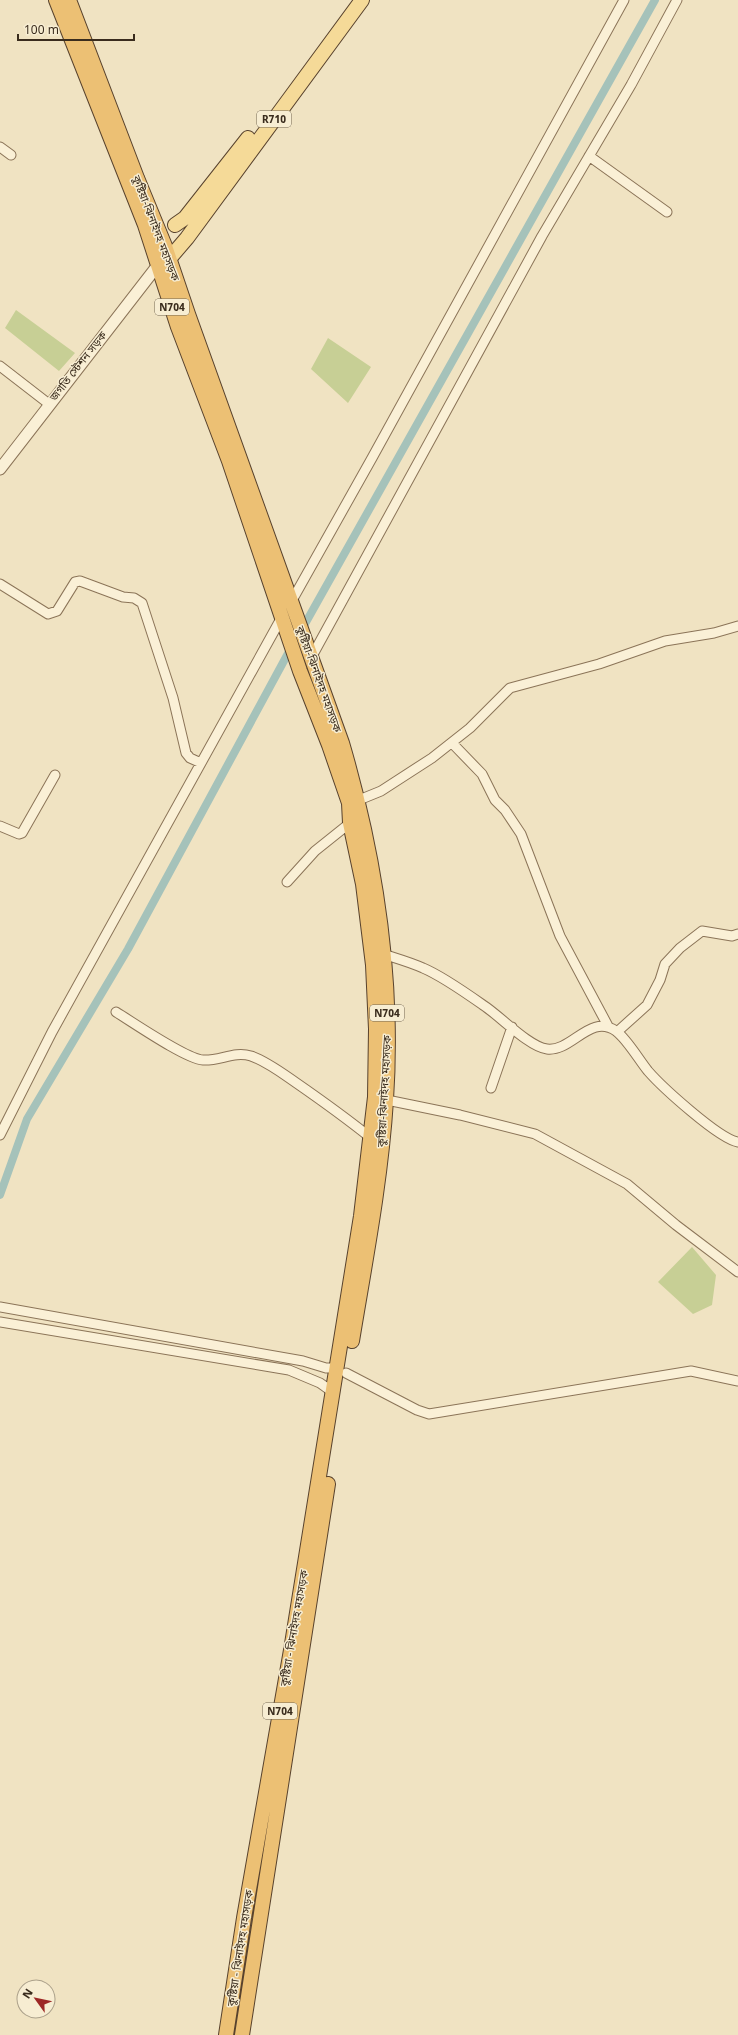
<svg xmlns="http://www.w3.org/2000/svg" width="738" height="2035" font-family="Georgia,'Noto Sans Bengali',serif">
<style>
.green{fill:#c7cf95}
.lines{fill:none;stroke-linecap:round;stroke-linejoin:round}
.canal{stroke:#a5c2ba;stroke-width:8}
.minor-casing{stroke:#8b7458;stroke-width:11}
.tertiary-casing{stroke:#8b7458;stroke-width:13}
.primary-casing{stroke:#58422d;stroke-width:16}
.trunk-casing{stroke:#58422d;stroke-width:16}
.minor{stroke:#faf0d6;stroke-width:9}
.tertiary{stroke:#faf0d6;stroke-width:11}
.primary{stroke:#f5da98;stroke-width:14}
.trunk{stroke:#ecc074;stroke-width:14}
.labels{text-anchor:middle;stroke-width:3;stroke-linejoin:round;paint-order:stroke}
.shield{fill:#f7edd2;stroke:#736653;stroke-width:1}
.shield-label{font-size:10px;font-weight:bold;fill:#3a2c1d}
.street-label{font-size:11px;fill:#3a2c1d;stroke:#f7edd2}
</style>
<rect width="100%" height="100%" fill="#f0e3c2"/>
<!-- green -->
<path class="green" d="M16,310L75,353L59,371L5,328Z
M328,338L371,367L348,403L311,369Z
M692,1247L716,1275L712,1305L693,1314L658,1282Z"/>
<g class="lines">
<!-- canal -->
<path class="canal" d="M301,631L655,0
M0,1195L27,1119L128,949L292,646"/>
<!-- minor casing -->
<g class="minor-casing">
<path id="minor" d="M0,147L11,155
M589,156L667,212
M0,366L49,404
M0,584L48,614L57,611L75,582L80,581L123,597L134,598L142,603L173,698L186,753L190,758L201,763
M290,604L372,458L624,0
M311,658L542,236L631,85L677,0
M452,743L482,774L495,800L505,810L521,834L560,936L608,1026
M354,802L381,791L432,758L470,728L510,688L599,664L665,641L714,633L738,626
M0,826L19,834L22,833L55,775
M287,882L315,851L350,823
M380,953C395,958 410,962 423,968C442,976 466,993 483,1005C499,1015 529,1047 547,1049C572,1052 590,1013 616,1031C627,1039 639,1060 648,1071C662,1087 719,1139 738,1142
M116,1012C134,1023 186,1059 203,1060C220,1061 234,1051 251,1056C266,1061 282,1073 295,1082C321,1100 346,1118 371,1138
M617,1032L647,1005L660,980L665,964L680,948L702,931L732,936L738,934
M491,1088L512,1027
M382,1099L460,1115L535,1134L627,1184L676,1225L738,1272
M0,1135L52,1032L283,615
M0,1307L303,1361L326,1368H338
M0,1322L289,1370L320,1383L334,1393
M346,1373L417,1410L429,1414L691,1371L738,1381"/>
</g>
<!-- tertiary casing -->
<g class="tertiary-casing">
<path id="tertiary" d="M0,469L158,265"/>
</g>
<!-- primary casing -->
<g class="primary-casing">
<path id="primary" d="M175,225L185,218L248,138
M160,264L169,259L187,238L362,0"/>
</g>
<!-- trunk casing -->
<g class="trunk-casing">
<path id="trunk" d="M56,0L145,225L178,327L229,461L300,671L329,745L349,803L350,823L363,884L373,965L376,1029L375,1097L361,1216L291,1650L244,1918L226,2035
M69,0L137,178L165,246L188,314L342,743C376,859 394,980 386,1100C381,1181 365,1262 352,1341
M242,2035L328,1484"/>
</g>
<!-- minor -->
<use href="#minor" class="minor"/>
<!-- tertiary -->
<use href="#tertiary" class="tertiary"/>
<!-- primary -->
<use href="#primary" class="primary"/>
<!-- trunk -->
<use href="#trunk" class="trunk"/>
</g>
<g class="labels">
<!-- shield labels -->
<g class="shield">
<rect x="257" y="111" width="34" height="16" rx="3"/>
<rect x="155" y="299" width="34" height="16" rx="3"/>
<rect x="370" y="1005" width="34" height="16" rx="3"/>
<rect x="263" y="1703" width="34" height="16" rx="3"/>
</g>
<g class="shield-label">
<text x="274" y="123">R710</text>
<text x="172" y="311">N704</text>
<text x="387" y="1017">N704</text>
<text x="280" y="1715">N704</text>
</g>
<!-- street labels -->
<g class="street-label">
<text transform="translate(156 228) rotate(69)" y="4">কুষ্টিয়া-ঝিনাইদহ মহাসড়ক</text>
<text transform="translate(78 366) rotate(-52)" y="4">জগতি স্টেশন সড়ক</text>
<text transform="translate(319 679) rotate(70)" y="4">কুষ্টিয়া-ঝিনাইদহ মহাসড়ক</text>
<text transform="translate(384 1091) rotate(-87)" y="4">কুষ্টিয়া-ঝিনাইদহ মহাসড়ক</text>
<text transform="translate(294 1628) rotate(-80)" y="4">কুষ্টিয়া - ঝিনাইদহ মহাসড়ক</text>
<text transform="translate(240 1948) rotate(-81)" y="4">কুষ্টিয়া - ঝিনাইদহ মহাসড়ক</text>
</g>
</g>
<!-- north arrow -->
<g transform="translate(36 1999) rotate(303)"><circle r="19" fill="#f7edd2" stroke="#aba08a"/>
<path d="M0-3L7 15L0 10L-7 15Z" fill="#9d2725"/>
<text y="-6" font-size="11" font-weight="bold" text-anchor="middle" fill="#3a2c1d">N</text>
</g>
<!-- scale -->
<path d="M18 34v6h116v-6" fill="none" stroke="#3a2c1d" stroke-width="2"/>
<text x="24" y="34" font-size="12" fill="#3a2c1d" stroke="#f7edd2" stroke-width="3" paint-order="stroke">100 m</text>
</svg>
